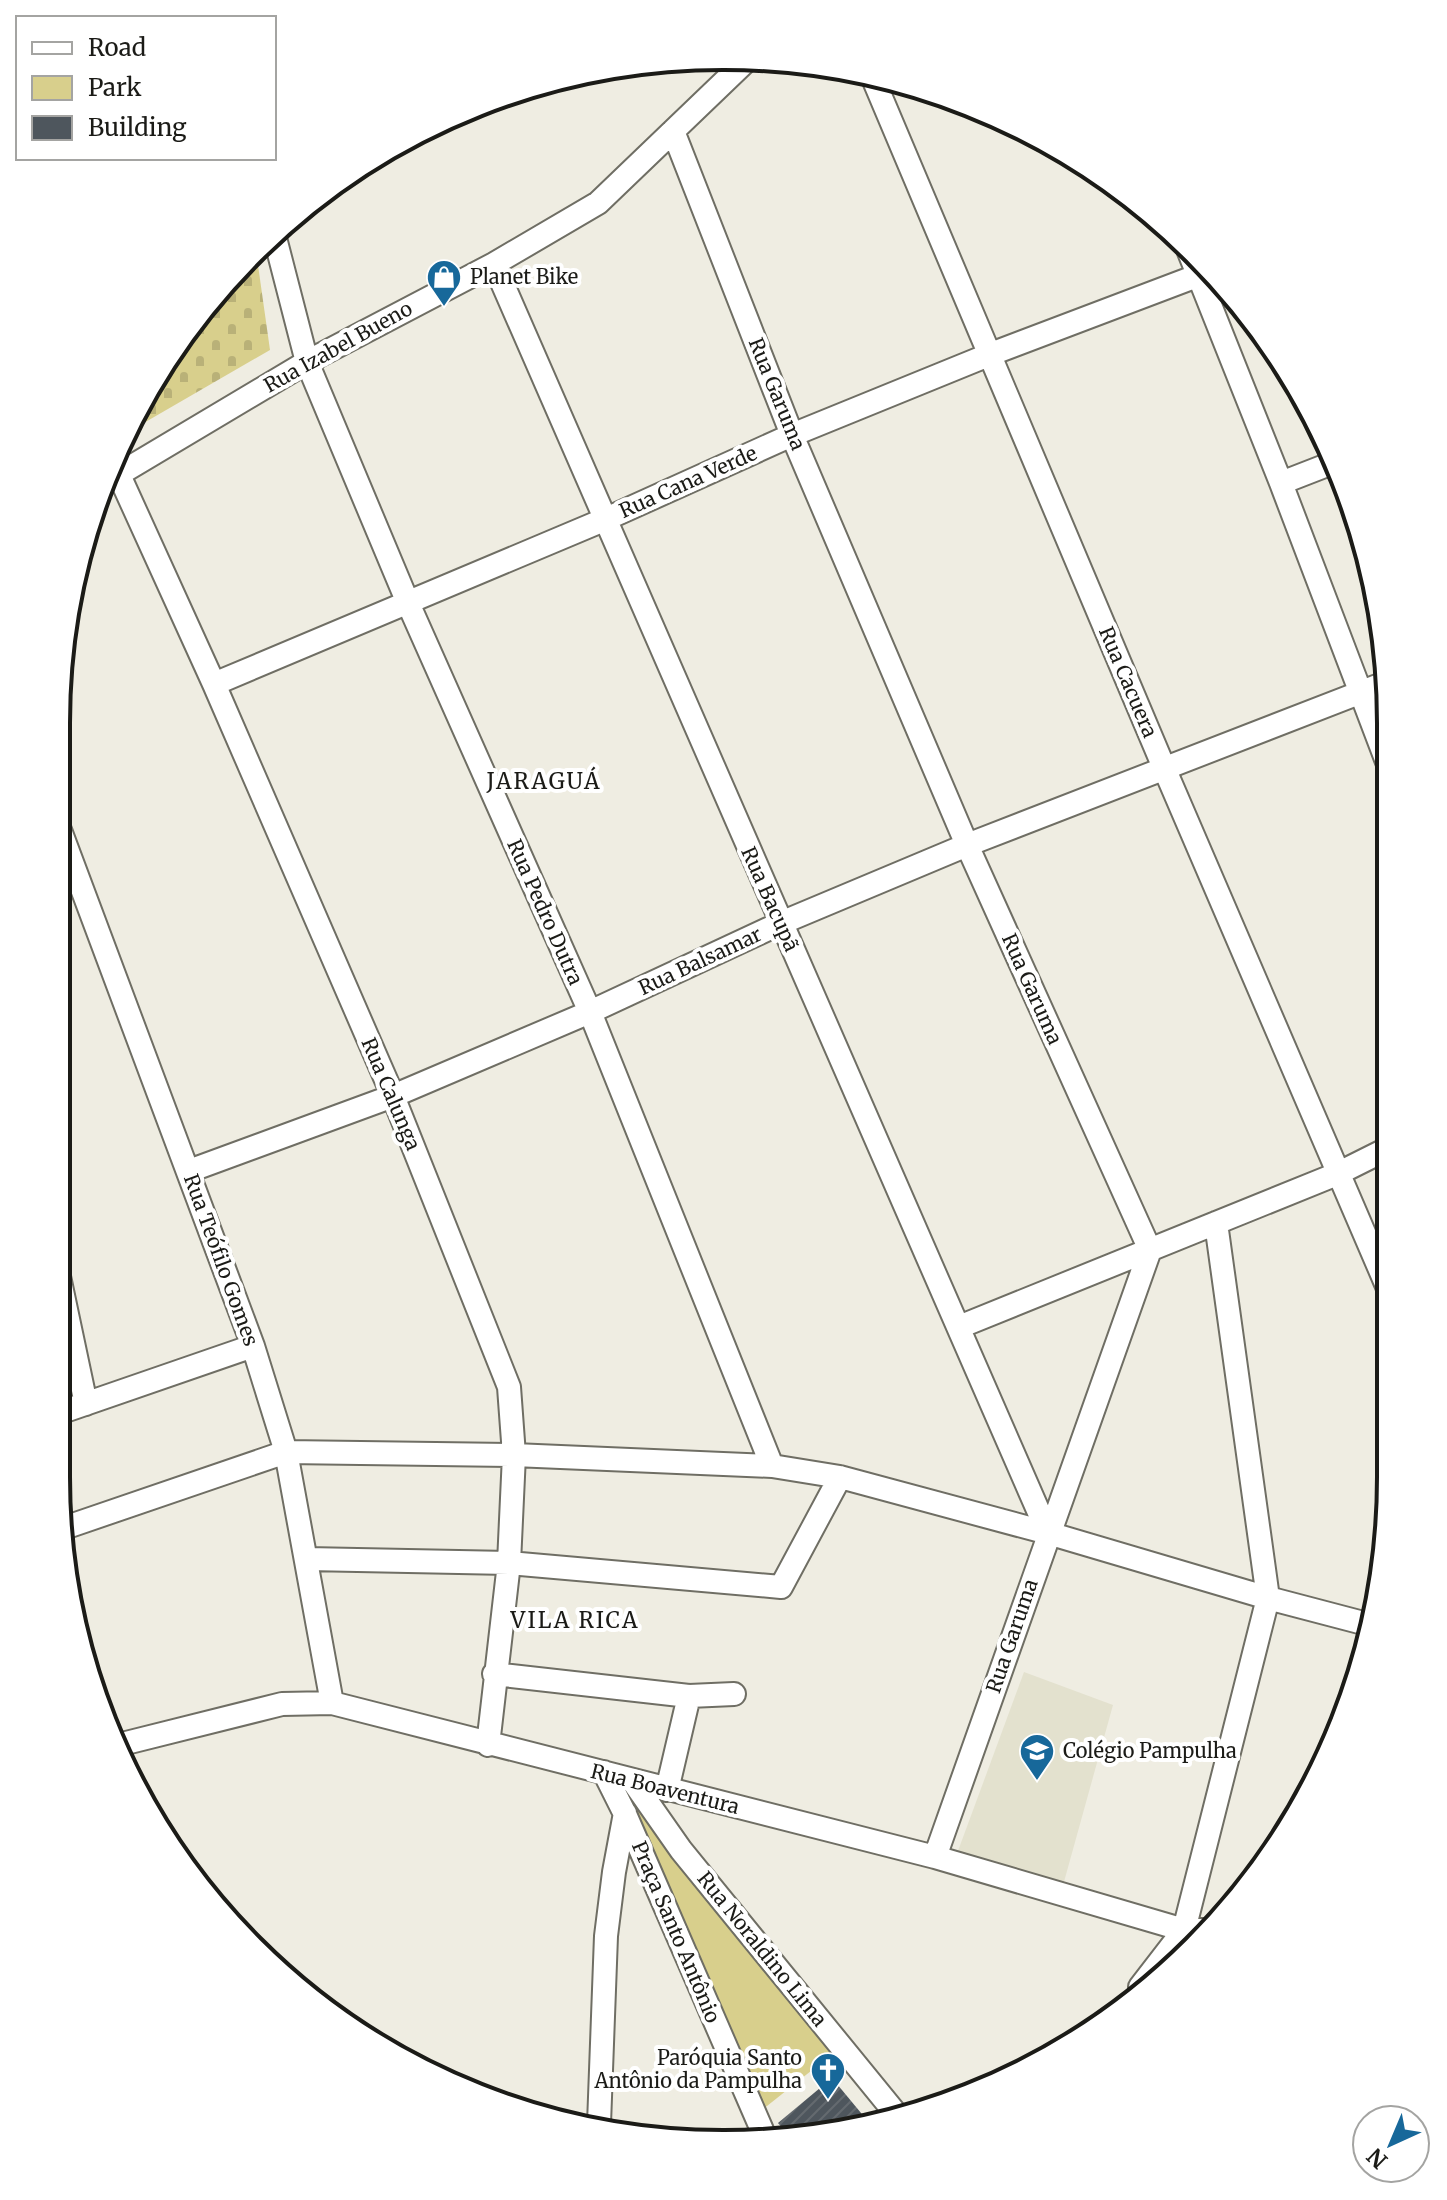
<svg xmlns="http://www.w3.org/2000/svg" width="1447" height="2200" font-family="Merriweather,serif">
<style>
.built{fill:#e3e1ce}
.cemetery{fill:url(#cemetery-stones)}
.park{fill:#d8cf8c}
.building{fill:url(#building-hatch)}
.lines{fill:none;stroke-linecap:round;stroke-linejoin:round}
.minor-casing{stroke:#6f6e64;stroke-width:26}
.minor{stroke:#fff;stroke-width:22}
.labels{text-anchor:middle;stroke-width:8;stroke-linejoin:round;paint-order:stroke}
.poi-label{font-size:20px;fill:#1b1b17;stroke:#fff;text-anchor:start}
.street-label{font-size:20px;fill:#1b1b17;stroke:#fff}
.neighbourhood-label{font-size:22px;letter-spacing:2px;fill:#1b1b17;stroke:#fff}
.rim{fill:none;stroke:#1b1b17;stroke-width:4}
</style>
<defs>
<pattern id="cemetery-stones" width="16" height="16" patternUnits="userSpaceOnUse" patternTransform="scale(2)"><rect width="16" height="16" fill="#d8cf8c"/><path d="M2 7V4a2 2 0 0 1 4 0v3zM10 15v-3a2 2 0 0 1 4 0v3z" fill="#b9b178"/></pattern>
<pattern id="building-hatch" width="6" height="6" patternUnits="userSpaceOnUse" patternTransform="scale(2)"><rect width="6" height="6" fill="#4e565d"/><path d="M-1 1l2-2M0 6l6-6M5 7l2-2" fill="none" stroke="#646a6f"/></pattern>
</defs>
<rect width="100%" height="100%" fill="#efede2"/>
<!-- built -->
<path class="built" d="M1024,1672L1113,1705L1062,1889L955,1859Z"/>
<!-- cemetery -->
<path class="cemetery" d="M256,251L270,350L123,435L222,283Z"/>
<!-- park -->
<path class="park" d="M629,1796L836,2051L762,2110Z"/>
<!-- building -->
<path class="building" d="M832,2078L871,2125L854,2131L788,2135L778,2123Z"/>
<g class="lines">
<!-- minor casing -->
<g class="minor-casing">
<path id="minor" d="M872,76L1165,770L1387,1286
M673,131L792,435L967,845L1150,1250L935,1857
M274,234L307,362L408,603L590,1012L772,1466
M1187,247L1281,483L1389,767
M494,264L1048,1533
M119,475L214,684L393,1096L509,1387L514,1455L509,1563L488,1745
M109,480L307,362L494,264L598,203L747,60
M1281,483L1335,462
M214,684L606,519L792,435L991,354L1210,271
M60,830L253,1346L286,1452L332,1703
M189,1171L393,1096L590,1012L781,923L967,845L1390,681
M57,1267L86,1404
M959,1327L1337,1174L1387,1149
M56,1414L253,1346
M64,1528L286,1452L514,1455L772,1466L840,1477L1048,1533L1268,1598L1367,1624
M307,1559L509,1563L781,1587L840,1477
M494,1674L689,1696L734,1694
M118,1745L282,1704L332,1703L935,1857L1184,1930H1209
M604,1772L625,1814L765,2137
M632,1780L681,1850L897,2115
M667,1790L689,1696
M1140,1987L1184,1930L1268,1598L1216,1223
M599,2124L606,1936L614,1872L625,1813"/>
</g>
<!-- minor -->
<use href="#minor" class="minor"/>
</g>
<!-- icons -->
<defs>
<g id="shop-pin" transform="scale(1.8)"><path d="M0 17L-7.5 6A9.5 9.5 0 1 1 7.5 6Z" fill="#17689a" stroke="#fff"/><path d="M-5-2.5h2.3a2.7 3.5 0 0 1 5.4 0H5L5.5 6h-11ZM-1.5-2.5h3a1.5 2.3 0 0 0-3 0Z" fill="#fff"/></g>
<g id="school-pin" transform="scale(1.8)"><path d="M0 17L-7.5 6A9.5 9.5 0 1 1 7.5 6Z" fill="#17689a" stroke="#fff"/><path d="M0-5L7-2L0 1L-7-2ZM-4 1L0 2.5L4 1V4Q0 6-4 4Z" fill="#fff"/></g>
<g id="church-pin" transform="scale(1.8)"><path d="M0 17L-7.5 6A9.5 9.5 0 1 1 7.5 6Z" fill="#17689a" stroke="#fff"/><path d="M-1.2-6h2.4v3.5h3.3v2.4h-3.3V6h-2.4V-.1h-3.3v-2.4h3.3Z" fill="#fff"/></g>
</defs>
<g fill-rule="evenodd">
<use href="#shop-pin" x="444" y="277"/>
<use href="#school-pin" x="1037" y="1751"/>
<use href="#church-pin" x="828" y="2070"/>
</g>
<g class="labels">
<!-- poi labels -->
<g class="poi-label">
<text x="470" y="284">Planet Bike</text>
<text x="1063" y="1758">Colégio Pampulha</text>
<text x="802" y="2065" text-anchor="end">Paróquia Santo<tspan x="802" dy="23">Antônio da Pampulha</tspan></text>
</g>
<!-- street labels -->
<g class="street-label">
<text transform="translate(338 347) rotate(-29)" y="7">Rua Izabel Bueno</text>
<text transform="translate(777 394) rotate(68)" y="7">Rua Garuma</text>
<text transform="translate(688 482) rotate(-24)" y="7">Rua Cana Verde</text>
<text transform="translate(1128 682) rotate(67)" y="7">Rua Cacuera</text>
<text transform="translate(770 899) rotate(66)" y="7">Rua Bacupã</text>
<text transform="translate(545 912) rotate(66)" y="7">Rua Pedro Dutra</text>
<text transform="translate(700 961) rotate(-25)" y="7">Rua Balsamar</text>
<text transform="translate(1032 989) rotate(66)" y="7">Rua Garuma</text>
<text transform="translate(391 1094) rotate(67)" y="7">Rua Calunga</text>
<text transform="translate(221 1260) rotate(70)" y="7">Rua Teófilo Gomes</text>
<text transform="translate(1012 1636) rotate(-71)" y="7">Rua Garuma</text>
<text transform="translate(665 1789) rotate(14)" y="7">Rua Boaventura</text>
<text transform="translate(676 1932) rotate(67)" y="7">Praça Santo Antônio</text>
<text transform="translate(762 1949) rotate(51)" y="7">Rua Noraldino Lima</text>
</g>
<!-- neighbourhood labels -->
<g class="neighbourhood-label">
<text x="544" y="789">JARAGUÁ</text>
<text x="575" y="1628">VILA RICA</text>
</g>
</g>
<!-- crop -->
<path d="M0 0H1447V2200H0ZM723 70H724A653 653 0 0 1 1377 723V1477A653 653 0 0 1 724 2130H723A653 653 0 0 1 70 1477V723A653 653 0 0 1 723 70Z" fill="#fff" fill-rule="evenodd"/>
<path class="rim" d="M723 70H724A653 653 0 0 1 1377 723V1477A653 653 0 0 1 724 2130H723A653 653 0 0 1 70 1477V723A653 653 0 0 1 723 70Z"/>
<!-- legend -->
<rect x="16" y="16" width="260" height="144" fill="#ffffff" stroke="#a4a4a2" stroke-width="2"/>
<rect x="32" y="42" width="40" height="12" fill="#ffffff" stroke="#a4a4a2" stroke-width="2"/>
<text x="88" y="56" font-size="24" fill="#1b1b17">Road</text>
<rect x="32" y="76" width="40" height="24" fill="#d8cf8c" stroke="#a4a4a2" stroke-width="2"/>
<text x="88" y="96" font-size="24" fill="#1b1b17">Park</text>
<rect x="32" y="116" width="40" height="24" fill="#4e565d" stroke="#a4a4a2" stroke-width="2"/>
<text x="88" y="136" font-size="24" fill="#1b1b17">Building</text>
<!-- north arrow -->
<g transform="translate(1391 2144) rotate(224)"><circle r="38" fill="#ffffff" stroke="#a4a4a2" stroke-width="2"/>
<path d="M0-6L14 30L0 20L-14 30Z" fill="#17689a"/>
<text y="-12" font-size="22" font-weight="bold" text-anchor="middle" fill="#1b1b17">N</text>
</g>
</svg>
